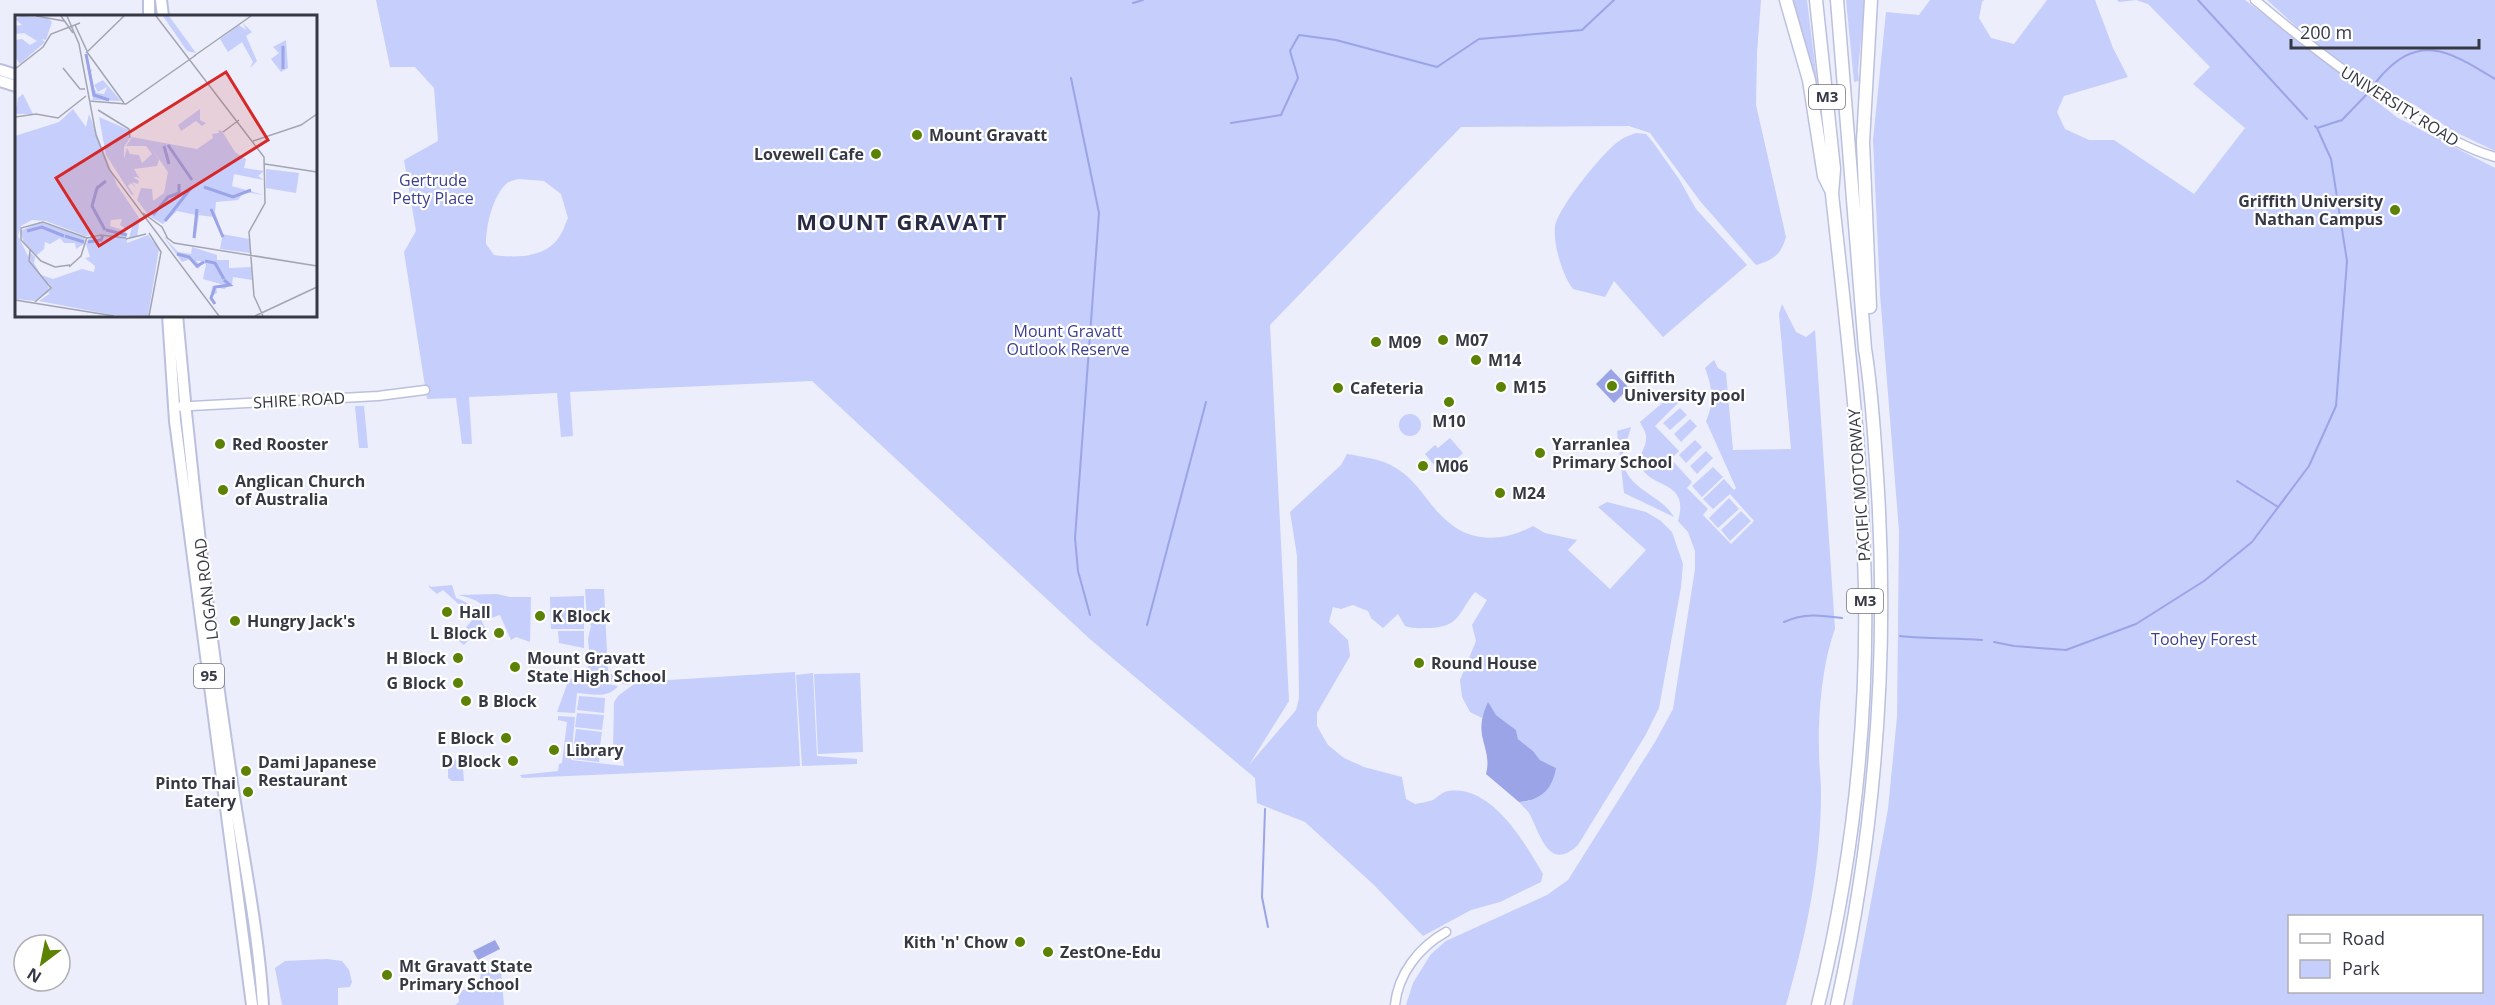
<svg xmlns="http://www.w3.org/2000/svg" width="2495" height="1005" font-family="'Open Sans',sans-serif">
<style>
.green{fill:#c6cefb;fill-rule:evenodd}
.water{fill:#9aa4e7}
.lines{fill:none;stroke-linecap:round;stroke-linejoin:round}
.stream{stroke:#9aa4e7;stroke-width:2}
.tertiary-casing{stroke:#bbc0de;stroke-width:11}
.primary-casing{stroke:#bbc0de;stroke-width:14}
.motorway-casing{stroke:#bbc0de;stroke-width:15}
.tertiary{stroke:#fff;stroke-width:8}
.primary{stroke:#fff;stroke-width:10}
.motorway{stroke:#fff;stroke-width:12}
.poi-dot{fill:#5b8202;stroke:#fff;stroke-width:2}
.labels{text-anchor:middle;stroke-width:4.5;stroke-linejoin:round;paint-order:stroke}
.shield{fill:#fff;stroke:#72747c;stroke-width:1.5}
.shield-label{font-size:15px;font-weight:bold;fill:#363844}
.street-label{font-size:16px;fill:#363844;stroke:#fff}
.poi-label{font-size:16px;font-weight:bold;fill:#363844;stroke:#fff;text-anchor:start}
.park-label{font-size:16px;fill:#3c3f8d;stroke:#fff}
.district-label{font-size:22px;font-weight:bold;letter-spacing:1.5px;fill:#282b43;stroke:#fff}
.inset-river{fill:none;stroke:#9aa4e7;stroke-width:3}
.inset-road{fill:none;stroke:#a3a5b2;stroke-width:1.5}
.view{fill:#d62828;fill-opacity:0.15;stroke:#d62828;stroke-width:3}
.inset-edge{fill:none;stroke:#363844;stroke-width:3}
</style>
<rect width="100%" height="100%" fill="#eceefb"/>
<!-- green -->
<path class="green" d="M376,0H1761L1757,53L1756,105L1786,237C1781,255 1773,260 1756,265L1700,201L1650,133L1629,126L1461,127L1270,325L1289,701L1249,765L1296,710L1299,698L1297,556L1290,512L1341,465L1347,454C1363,457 1383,459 1396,468C1418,481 1428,505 1447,521C1472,544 1506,541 1533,526L1545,533L1577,540L1568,550L1610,589L1646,550L1598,507L1607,502L1646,512L1661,521L1672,532L1683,564L1681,587L1659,708L1645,736L1578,845C1550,871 1542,839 1531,817C1529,811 1523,807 1519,802L1529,801L1556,768L1540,760L1533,751L1518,739L1516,730L1496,715L1488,703L1482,718L1470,712L1462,697L1460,680L1476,641L1472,625L1487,600L1475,592C1458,613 1460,627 1429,628C1420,628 1413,629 1405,626L1398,614L1383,628L1371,618L1368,611L1353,605L1341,609L1333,607L1329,622L1348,640L1350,656L1317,713V726L1328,745L1344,758L1364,767L1402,777L1406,799L1415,804C1420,803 1427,802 1433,800C1438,797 1443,791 1449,791C1492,785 1525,843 1543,874L1541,882L1500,902L1471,910L1423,936L1374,885L1305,822L1257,803L1255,778L1091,640L812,381L570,392L573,436L561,437L557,393L469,397L472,444H462L456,398L427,399L404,252L416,231L404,160L438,141L434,88L415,67H390ZM519,179L544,181L561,194L568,218C565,225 562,234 557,240C543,258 514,258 494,255L486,244C486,226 492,198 506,184C509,181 515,180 519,179Z
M1791,0H1807L1818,89L1815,90Z
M1846,0H1865L1858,70L1859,81L1854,82Z
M1930,0H1984L1982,2L1979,18L1991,38L2014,44L2047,0H2095L2113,48L2128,77L2064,96L2057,112L2065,129L2089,140H2114L2194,194L2245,128L2193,84L2210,67L2148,4L2136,0L2119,2L2117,0H2245L2398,118L2495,168V1005H1852L1888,809L1897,717L1899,531L1880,294L1873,140L1886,12L1919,15ZM2482,916V992H2290V916Z
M2267,0H2495V151L2451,130L2415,105L2388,93L2331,58Z
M1636,133L1646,134L1652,141L1679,179L1696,209L1747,265L1663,337L1614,281L1605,297L1573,289C1562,275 1553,243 1555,227C1557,209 1603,152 1619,141C1624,137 1631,135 1636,133Z
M1782,304L1796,332L1806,337L1815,330L1835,629C1822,664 1818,715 1819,752C1819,765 1821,779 1821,793C1821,866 1806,936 1786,1005H1406L1413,983L1431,954L1446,941L1547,895L1568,880L1655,742L1673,709L1695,569V551L1688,532L1678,521C1690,480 1652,489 1642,468C1636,456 1648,447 1646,435C1645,431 1642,426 1640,422L1673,394L1680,401L1655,426L1679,451L1671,459L1692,482L1687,488L1708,509L1703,515L1731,544L1754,521L1730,494L1713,509L1703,499L1724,479L1734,490L1736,488L1706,421C1715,402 1712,387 1705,368L1714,360L1718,368L1726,373L1733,450L1791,449L1779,314Z
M355,406H364L368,448H359Z
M1680,408L1687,415L1670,430L1663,423Z
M1399 425a11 11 0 1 1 22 0a11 11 0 1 1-22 0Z
M1690,419L1697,426L1681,442L1674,434Z
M1631,427C1629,436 1624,445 1623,454C1621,489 1659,492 1674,517L1624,493L1617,431Z
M1450,438L1463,453L1441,473L1425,454L1435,445L1438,448Z
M1695,440L1702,447L1686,463L1679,455Z
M1706,451L1713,458L1697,474L1690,466Z
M1713,467L1723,477L1702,497L1692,486Z
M1729,498L1739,509L1718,528L1709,518Z
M1741,511L1751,521L1730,541L1721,530Z
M429,585L431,587L452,585L456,598C482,608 476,613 488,633L480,627L464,645L456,639L474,618L443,590L437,594L429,587Z
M585,589H604L608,674H632L629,685L577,675L587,668L590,661L588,639L591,626L587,618Z
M497,594L510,597H531L530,642L516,637L511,640L500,615L491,618C484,602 475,599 458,595Z
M584,596V629H551L550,597Z
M558,631H584V648L559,643Z
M795,672L800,766L522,778L520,775L558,771L559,764L562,763L567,722L558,720V716L575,717L571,760L624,766L622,752L613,751L614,702L619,695L637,682Z
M813,673L817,756L857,759V764L802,766L796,675Z
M860,673L863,752L818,754L814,674Z
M576,678L618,686C608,699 592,694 577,693L575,713L557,712L569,679Z
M579,696L605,698L604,713L577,710Z
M577,713L604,715L602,730L575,727Z
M576,729L602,732L600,746L574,744Z
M574,745L600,747L599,762L573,759Z
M455,759L463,769L464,781H452L448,778V760Z
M327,959L342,961L349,970L352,982L350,987L338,988V1005H282L275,968L285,961Z
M487,969L501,970L504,1005H455L459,1002L458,992L479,984L481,973Z"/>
<!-- water -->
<path class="water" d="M1611,369L1629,388L1614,403L1596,384Z
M1488,702L1496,715L1516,730L1518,739L1533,751L1540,760L1556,768C1552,790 1541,800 1519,802L1486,774C1490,759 1485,750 1482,735C1480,723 1483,713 1488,702Z
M495,940L500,949L478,960L473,951Z"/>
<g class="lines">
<!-- stream -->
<path class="stream" d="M2198,0L2307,119
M1133,3L1143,0
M1071,78L1099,213L1075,538L1078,571L1090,615
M2376,82C2417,31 2448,50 2495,79
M1231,123L1281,115L1298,78L1290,51L1299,35L1336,40L1437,67L1479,39L1582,30L1614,0
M2315,126L2317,128L2342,120L2367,94
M2237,481L2278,507
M1784,622C1804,613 1820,615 1842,618
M1147,625L1206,402
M1900,636C1927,639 1954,638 1982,640
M1994,642L2014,646L2066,650L2136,624L2204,581L2252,542L2309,466L2336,406L2347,261L2331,159L2317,128
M1265,809L1262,897L1268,927"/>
<!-- tertiary casing -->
<g class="tertiary-casing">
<path id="tertiary" d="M2255,0C2307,44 2359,84 2417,119C2442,134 2467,149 2495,157
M173,407L378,396L425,390
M1395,1005C1398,974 1419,947 1446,932"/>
</g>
<!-- primary casing -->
<g class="primary-casing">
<path id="primary" d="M149,0V16
M161,0L163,16
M0,70L16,75
M0,81L16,86
M168,315L175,421L252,1005
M177,315C190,465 207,613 229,762C240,843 258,923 263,1005"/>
</g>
<!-- motorway casing -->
<g class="motorway-casing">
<path id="motorway" d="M1786,0L1809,80L1824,176L1831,190
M1816,0L1834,169L1832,194C1845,314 1860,435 1864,555C1870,706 1854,859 1818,1005
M1837,0L1865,349C1872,391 1874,433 1877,476C1889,656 1876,829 1837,1005
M1870,307L1863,142L1871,0"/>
</g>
<!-- tertiary -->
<use href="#tertiary" class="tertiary"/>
<!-- primary -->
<use href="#primary" class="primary"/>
<!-- motorway -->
<use href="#motorway" class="motorway"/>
</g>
<!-- markers -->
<g class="poi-dot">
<circle cx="917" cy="135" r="6"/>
<circle cx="876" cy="154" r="6"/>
<circle cx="2395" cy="210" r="6"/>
<circle cx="1443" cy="340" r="6"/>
<circle cx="1376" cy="342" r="6"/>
<circle cx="1476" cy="360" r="6"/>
<circle cx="1612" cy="386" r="6"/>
<circle cx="1501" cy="387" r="6"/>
<circle cx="1338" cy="388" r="6"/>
<circle cx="1449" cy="402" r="6"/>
<circle cx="220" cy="444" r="6"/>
<circle cx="1540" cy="453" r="6"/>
<circle cx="1423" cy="466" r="6"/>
<circle cx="223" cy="490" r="6"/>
<circle cx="1500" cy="493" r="6"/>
<circle cx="447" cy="612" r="6"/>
<circle cx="540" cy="616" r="6"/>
<circle cx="235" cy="621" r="6"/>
<circle cx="499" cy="633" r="6"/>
<circle cx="458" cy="658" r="6"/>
<circle cx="1419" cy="663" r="6"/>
<circle cx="515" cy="667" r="6"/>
<circle cx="458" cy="683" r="6"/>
<circle cx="466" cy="701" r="6"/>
<circle cx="506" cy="738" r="6"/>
<circle cx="554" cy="750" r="6"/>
<circle cx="513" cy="761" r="6"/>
<circle cx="246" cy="771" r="6"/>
<circle cx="248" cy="792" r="6"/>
<circle cx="1020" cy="942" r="6"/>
<circle cx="1048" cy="952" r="6"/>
<circle cx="387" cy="975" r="6"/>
</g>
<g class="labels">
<!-- shield labels -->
<g class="shield">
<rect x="1809" y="85" width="36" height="24" rx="4.5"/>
<rect x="1847" y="589" width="36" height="24" rx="4.5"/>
<rect x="194" y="664" width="30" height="24" rx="4.5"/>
</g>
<g class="shield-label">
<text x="1827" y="102">M3</text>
<text x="1865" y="606">M3</text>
<text x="209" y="681">95</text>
</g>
<!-- street labels -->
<g class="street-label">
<text transform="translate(2400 106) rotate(32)" y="6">UNIVERSITY ROAD</text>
<text transform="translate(299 400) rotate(-3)" y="6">SHIRE ROAD</text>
<text transform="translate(1859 485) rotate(-94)" y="6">PACIFIC MOTORWAY</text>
<text transform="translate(206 589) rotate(-97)" y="6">LOGAN ROAD</text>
</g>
<!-- poi labels -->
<g class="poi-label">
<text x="929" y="141">Mount Gravatt</text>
<text x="864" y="160" text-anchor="end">Lovewell Cafe</text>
<text x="2383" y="207" text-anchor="end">Griffith University<tspan x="2383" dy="18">Nathan Campus</tspan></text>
<text x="1455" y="346">M07</text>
<text x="1388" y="348">M09</text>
<text x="1488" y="366">M14</text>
<text x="1624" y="383">Giffith<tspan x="1624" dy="18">University pool</tspan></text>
<text x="1513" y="393">M15</text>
<text x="1350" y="394">Cafeteria</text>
<text x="1449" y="427" text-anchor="middle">M10</text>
<text x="232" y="450">Red Rooster</text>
<text x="1552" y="450">Yarranlea<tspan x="1552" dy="18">Primary School</tspan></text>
<text x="1435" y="472">M06</text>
<text x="235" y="487">Anglican Church<tspan x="235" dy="18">of Australia</tspan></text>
<text x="1512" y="499">M24</text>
<text x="459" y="618">Hall</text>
<text x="552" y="622">K Block</text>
<text x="247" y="627">Hungry Jack's</text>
<text x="487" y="639" text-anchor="end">L Block</text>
<text x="446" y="664" text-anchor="end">H Block</text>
<text x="527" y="664">Mount Gravatt<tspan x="527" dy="18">State High School</tspan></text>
<text x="1431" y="669">Round House</text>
<text x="446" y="689" text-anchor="end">G Block</text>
<text x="478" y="707">B Block</text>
<text x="494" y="744" text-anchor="end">E Block</text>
<text x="566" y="756">Library</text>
<text x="501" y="767" text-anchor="end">D Block</text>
<text x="258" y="768">Dami Japanese<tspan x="258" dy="18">Restaurant</tspan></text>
<text x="236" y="789" text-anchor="end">Pinto Thai<tspan x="236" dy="18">Eatery</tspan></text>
<text x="1008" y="948" text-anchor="end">Kith 'n' Chow</text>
<text x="1060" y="958">ZestOne-Edu</text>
<text x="399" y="972">Mt Gravatt State<tspan x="399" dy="18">Primary School</tspan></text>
</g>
<!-- park labels -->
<g class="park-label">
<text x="433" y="186">Gertrude<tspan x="433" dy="18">Petty Place</tspan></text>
<text x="1068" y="337">Mount Gravatt<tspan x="1068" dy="18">Outlook Reserve</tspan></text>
<text x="2204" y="645">Toohey Forest</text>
</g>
<!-- district labels -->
<g class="district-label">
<text x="902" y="230">MOUNT GRAVATT</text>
</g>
</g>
<!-- overview -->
<g transform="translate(15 15)">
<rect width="302" height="302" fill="#eceefb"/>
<path d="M6,1L33,3L37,7L31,25L27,24L30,27L5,49L0,42V25L7,24L15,30L22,26L9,18L0,19V11L7,10L0,4ZM148,1H154L181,38L172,36ZM228,8L237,17L231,21L242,46L235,53L238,47L227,27L213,37L205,24L224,10L231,15ZM271,25L273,53L266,57L256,44L264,38L258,32ZM72,39L74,54L78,55L74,58L78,72L82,78L89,79L92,72L83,77L79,70L88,65L106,86L78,85L72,52ZM8,79L18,99H0L3,83ZM58,94L71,112L74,99L102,170L125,204L122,221L114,223L118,208L112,215L105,210L107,204L96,205L95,211L111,216L112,228L133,220L144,234L133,301L97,300L24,286L34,279L35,270L13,245L33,268L34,277L20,286L0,284V121L44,107ZM17,205L31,206L70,221L82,219L75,221L71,229L75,242L70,243L80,251L79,257L67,254L38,264L26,260L19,248L20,242L16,238L13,241L3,221L6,211ZM185,94V105L191,108L187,111L181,106L166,116L163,110ZM84,102L114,115L115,123L109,132V144L112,133L115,139L124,140L127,148L137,139L131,131H111L117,122L182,134L198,123L197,119L204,118L203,115L207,116L220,137L231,144L229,153L249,156L243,161L249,165L219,159L217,171L249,180L229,177L223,185L201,187L200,197L207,219L234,224L235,238L205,234L207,223L198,202L184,200L180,227L181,200L162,196L148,209L134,201L122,185L126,173L137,174L138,186L149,178L153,157L136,133L144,145L142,151L119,154L125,164L122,162H118L124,166L123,169L117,167L121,173L116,168L113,171L119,180L116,179L91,140ZM251,154L284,158L281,178L251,173ZM25,207L70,222L69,229L61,234L60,228H49L45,223L35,229L30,227L29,234L21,241L9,228L5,216ZM148,221L163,237L176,239L177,232L202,240V236V245H214V253L236,252L237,265L218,262L217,269L209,274L201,272L202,278L196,281L197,271L209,270L188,264L191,249L185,246H181L186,250L183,254L175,244L167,247Z" fill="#c6cefb" fill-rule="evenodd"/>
<path class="inset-river" d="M71,39L79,80L94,85M268,54V31M153,130L177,165M149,131L154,149M189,172L218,182L236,175M196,194L208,222M138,200L153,182L164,178V169M150,206L176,173M90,215L77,191L82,173L91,166M91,215L112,220M12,216L27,212L49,221M50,221L69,227M179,223L182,194M73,227L86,225L88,220M162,239L174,242L182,251L189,247M190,246L200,248L209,264M200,289L196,283L200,272L215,270L209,265"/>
<path class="inset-road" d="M21,1L49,6M46,1L58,18M52,1L64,29L81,120L94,154L204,301M141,1L249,142L250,188L234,217L239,281L248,301M60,10L72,36M72,37L109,88M71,38L109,1M179,41L236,1M48,53L65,74H70M0,54L28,32L36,19L65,8M74,86L111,89L181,40M83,95L114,114L115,123M0,102L21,99L43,103L71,81M208,117L224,105M238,126L286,110L302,99M250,149L302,157M128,198L147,212L153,224M134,218L146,237L134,301M151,222L159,228L302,251M72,223L86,220L111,223M111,224L131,219M15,235L14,246L36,273L20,287M55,250L40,252L26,246L6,225V213L28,207L72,223M54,252L66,241L72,222M0,285L99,301M240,301L302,272"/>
<path class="view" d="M211,57L253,125L84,231L41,163Z"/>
<rect width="302" height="302" class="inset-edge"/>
</g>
<!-- legend -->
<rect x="2288" y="915" width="195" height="78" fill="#ffffff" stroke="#afafb4" stroke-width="1.5"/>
<rect x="2300" y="934" width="30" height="9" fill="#ffffff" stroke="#afafb4" stroke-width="1.5"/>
<text x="2342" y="945" font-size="18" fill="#363844">Road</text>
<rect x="2300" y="960" width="30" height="18" fill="#c6cefb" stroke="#afafb4" stroke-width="1.5"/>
<text x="2342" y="975" font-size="18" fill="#363844">Park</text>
<!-- north arrow -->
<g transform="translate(42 963) rotate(212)"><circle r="28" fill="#ffffff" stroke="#afafb4" stroke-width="1.5"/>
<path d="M0-4.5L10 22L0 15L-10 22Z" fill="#5b8202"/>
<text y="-9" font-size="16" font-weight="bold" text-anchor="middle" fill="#363844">N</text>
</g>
<!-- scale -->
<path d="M2291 39v9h188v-9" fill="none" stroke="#363844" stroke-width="3"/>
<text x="2300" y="39" font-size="18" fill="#363844" stroke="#ffffff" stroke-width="4.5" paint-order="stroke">200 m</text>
</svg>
